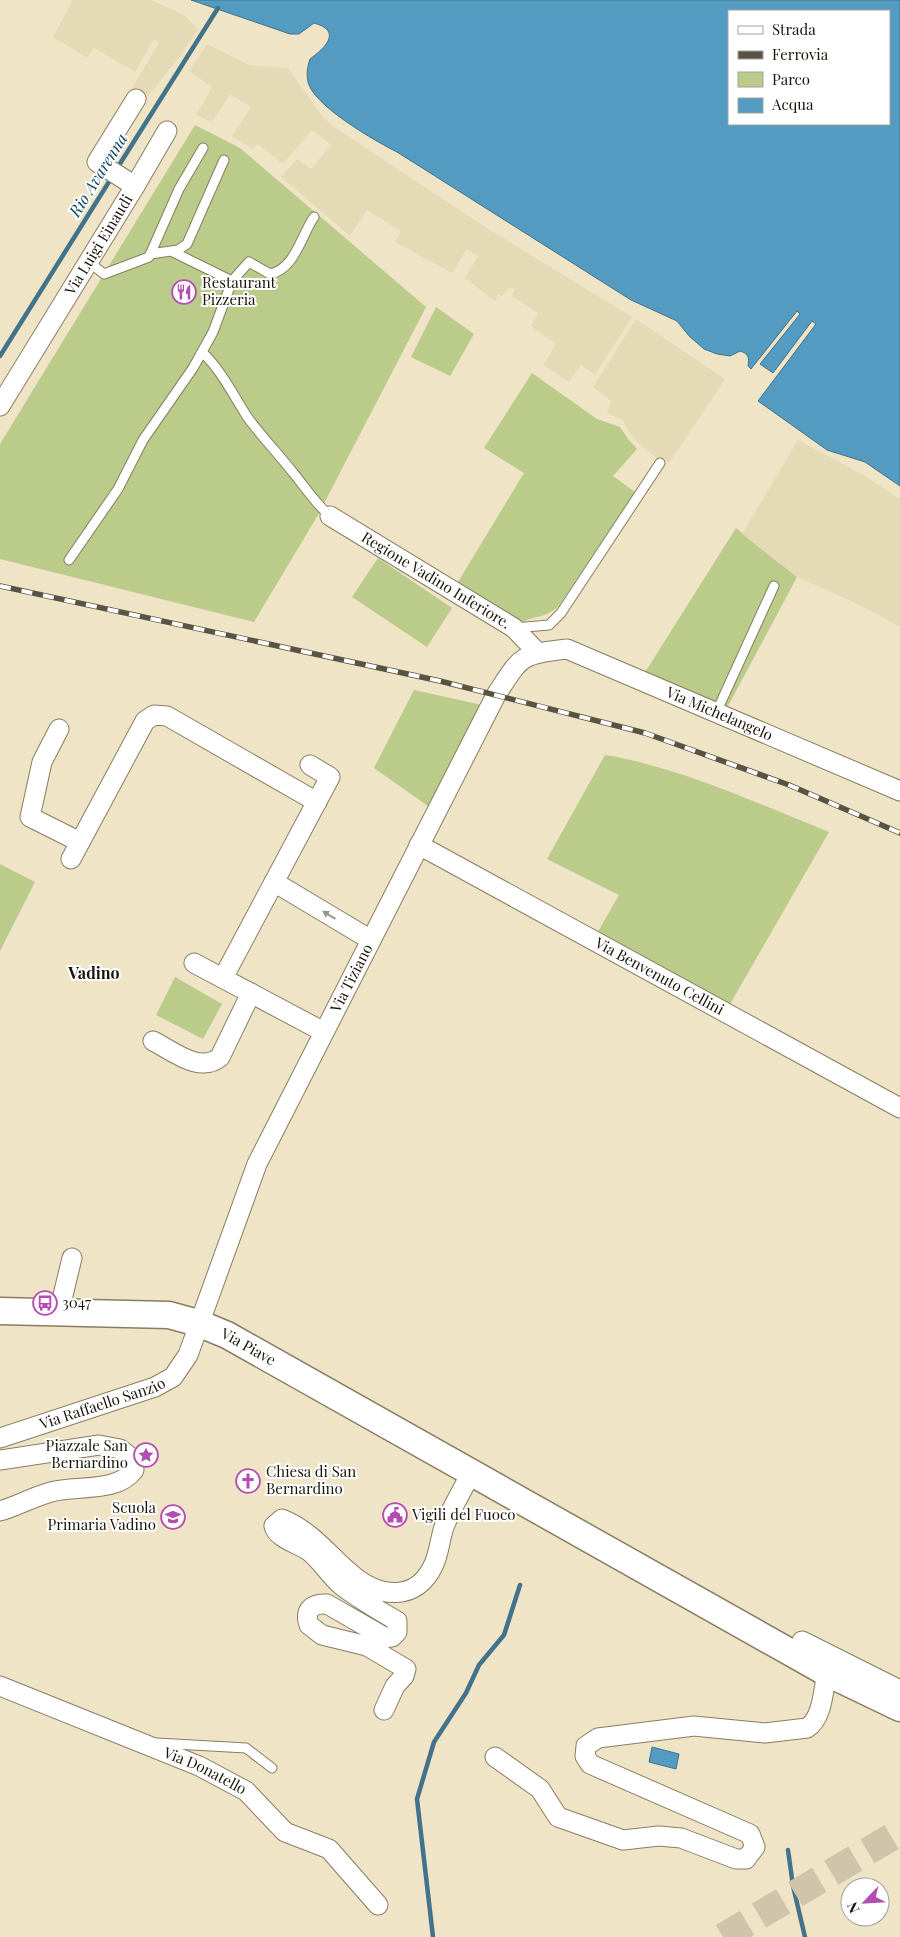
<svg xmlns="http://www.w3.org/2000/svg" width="900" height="1937" font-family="'Playfair Display',serif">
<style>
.green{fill:#bacb8a}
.sand{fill:#e4dbb6}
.water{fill:#539bc1;stroke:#42738a;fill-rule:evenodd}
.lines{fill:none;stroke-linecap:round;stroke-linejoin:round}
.stream{stroke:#42738a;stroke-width:4.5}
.primary-tunnel{stroke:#cfc5aa;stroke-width:28;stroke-dasharray:28 14;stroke-linecap:butt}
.service-casing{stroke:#887d62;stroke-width:11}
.minor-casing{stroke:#887d62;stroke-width:21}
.secondary-casing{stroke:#887d62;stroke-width:29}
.service{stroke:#fff;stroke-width:9}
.minor{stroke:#fff;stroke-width:19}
.secondary{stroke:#fff;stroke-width:26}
.rail-casing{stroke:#5a5343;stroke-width:5.5}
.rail{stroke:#fff;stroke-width:4;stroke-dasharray:11;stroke-linecap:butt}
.oneway{fill:#989691}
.labels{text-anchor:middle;stroke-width:4;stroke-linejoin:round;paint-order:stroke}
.street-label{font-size:15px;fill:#19150a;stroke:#fff}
.poi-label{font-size:15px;fill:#19150a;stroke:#fff;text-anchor:start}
.water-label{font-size:16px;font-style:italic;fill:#05445e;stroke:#fff}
.neighbourhood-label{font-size:16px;font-weight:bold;fill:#19150a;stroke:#fff}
</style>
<rect width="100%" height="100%" fill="#efe4c6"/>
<!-- green -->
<path class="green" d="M195,125L240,148L426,307L318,515L254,622L0,559V444Z
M436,307L474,334L450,376L411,357Z
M532,373L597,419L620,427L628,439L637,449L613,476L635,492L558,607C542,620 534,614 520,624L455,587L524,473L484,448Z
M736,528L797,577L728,706L644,674Z
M378,558L452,608L427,647L352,597Z
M414,690L482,705L428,806L374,768Z
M605,755C679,767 759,804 829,832L729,1006L596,935L619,895L547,859Z
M0,864L35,882L0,951Z
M175,977L222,1004L203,1039L156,1015Z"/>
<!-- sand -->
<path class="sand" d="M73,0H151L184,15L198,29L181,55L145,99L131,90L159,42L154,39L135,72L94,48L87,58L53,37Z
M207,44L249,65L288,68L322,116L334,127L490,230L632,317L595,375L581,365L569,382L543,365L556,344L531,326L538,313L512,296L515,290L509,287L502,296L498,294L495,301L465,278L478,256L467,249L452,273L395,242L401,231L367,210L350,236L281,177L297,159L311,169L331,145L312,130L283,164L258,144L252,149L232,136L251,107L230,94L212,122L196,115L212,87L189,71Z
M636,319L725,379L669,463C650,456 630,439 623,420L607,413L611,401L593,387Z
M798,440L858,472L900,499V627L862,606L797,577L742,534Z"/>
<!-- water -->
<path class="water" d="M191,0H900V486L865,462L827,450L758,401L816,324L812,321L773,373L760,364L800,314L797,311L751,369L748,366C749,357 749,354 740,351L730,356L717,354L704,349L689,336L677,321L631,300L397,152C375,141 318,108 309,85C306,77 307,67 310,59C325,48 343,31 314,23L299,34H290ZM729,11H889V124H729Z
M652,1747L679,1754L676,1769L649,1762Z"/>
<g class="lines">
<!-- stream -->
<path class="stream" d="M116,170L218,8
M0,356L112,177
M788,1850L793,1886L805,1937
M433,1937L417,1799L434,1742L466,1693L479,1665L504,1635L520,1585"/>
<!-- primary-tunnel -->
<path class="primary-tunnel" d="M723,1937L900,1832"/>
<!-- service casing -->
<g class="service-casing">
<path id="service" d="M150,254L178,250L187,244L224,160
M89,262L104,274L149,257L179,189L203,148
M232,281L249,262L270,274C295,269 301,236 314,217
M202,352C222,371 233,395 248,418C263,438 280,456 295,475C307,490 316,504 330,516
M69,560L118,489L143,440L193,368L213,332L232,281L171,251
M514,628L549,625L561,613L660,463
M716,713L774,586
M157,1743L246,1748L272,1768"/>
</g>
<!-- minor casing -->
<g class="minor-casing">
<g id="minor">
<path d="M135,186L167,131"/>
<path id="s1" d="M0,406L135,186L97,162L136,99"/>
<path id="s2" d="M330,516L514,628L537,652"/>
<path d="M59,729L42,762L30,817L80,842"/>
<path id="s3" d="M419,845L900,1108"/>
<path d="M71,859L145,721L154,715L167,716L317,802"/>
<path d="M274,882L371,940"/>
<path d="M194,963L324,1032"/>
<path d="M223,978L330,777L310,765"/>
<path d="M153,1041C173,1051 200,1074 220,1057L251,993"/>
<path d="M59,1312L72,1258"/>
<path id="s4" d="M0,1438L155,1387L173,1377L188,1355L257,1164L496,695C521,657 519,654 567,649L900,791"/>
<path d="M0,1460L99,1445L120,1449L133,1459L134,1470C117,1493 77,1485 51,1492C33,1497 17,1506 0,1511"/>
<path d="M795,1655L802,1641L900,1690"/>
<path id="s5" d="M0,1686L199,1766L246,1791L285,1832L329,1849L378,1905"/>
<path d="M384,1710L395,1686L404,1676L406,1669L367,1646L322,1635L309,1625C304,1610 312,1603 327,1604L386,1638L392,1637L397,1632V1621C378,1610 359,1599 342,1586C330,1576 322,1562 310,1552C300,1544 277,1539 274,1526L282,1519C310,1530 328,1554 350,1573C378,1598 417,1603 434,1564C439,1553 440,1539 444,1527C451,1509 462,1491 471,1473"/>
<path d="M495,1757L540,1789L558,1817L623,1840L659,1836L681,1838L736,1859H746L755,1847L750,1834L590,1764L585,1756L586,1746L598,1738L694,1726L765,1733L807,1728C823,1718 823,1690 827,1673"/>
</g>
</g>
<!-- secondary casing -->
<g class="secondary-casing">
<g id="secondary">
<path id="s6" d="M0,1311L169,1315L198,1323L227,1335L827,1673L900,1708"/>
</g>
</g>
<!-- service -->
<use href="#service" class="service"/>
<!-- minor -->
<use href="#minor" class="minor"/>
<!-- secondary -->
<use href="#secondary" class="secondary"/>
<!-- rail casing -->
<g class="rail-casing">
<path id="rail" d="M0,586L440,681L645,733L789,785L900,833"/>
</g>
<!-- rail -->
<use href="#rail" class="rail"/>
</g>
<!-- one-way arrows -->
<defs><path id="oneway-solid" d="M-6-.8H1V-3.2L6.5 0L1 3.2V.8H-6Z" transform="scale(1.25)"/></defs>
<use class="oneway" href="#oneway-solid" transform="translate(329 915) rotate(-149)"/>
<!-- icons -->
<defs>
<g id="restaurant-ring" transform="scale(1.25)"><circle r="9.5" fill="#fff" stroke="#b34db1" stroke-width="1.5"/><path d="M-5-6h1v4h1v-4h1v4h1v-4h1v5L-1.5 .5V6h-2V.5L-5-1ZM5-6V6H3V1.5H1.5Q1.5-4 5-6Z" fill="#b34db1"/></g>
<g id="bus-ring" transform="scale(1.25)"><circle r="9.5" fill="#fff" stroke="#b34db1" stroke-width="1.5"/><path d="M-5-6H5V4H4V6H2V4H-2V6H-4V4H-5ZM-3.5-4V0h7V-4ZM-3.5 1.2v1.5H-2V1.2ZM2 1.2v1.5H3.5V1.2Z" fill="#b34db1"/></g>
<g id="sight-ring" transform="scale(1.25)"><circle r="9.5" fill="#fff" stroke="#b34db1" stroke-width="1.5"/><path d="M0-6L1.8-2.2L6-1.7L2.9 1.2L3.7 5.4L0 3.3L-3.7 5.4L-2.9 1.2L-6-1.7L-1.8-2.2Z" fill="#b34db1"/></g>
<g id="church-ring" transform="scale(1.25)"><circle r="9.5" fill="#fff" stroke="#b34db1" stroke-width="1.5"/><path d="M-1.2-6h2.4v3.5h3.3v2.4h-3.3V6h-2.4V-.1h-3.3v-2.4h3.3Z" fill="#b34db1"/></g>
<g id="civic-ring" transform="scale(1.25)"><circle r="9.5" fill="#fff" stroke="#b34db1" stroke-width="1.5"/><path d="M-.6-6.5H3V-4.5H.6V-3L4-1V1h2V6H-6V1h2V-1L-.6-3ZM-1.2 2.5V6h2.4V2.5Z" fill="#b34db1"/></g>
<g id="school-ring" transform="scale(1.25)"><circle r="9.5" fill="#fff" stroke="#b34db1" stroke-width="1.5"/><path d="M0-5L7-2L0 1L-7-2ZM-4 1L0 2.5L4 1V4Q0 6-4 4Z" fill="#b34db1"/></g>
</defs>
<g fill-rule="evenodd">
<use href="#restaurant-ring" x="184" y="292"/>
<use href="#bus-ring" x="45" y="1303"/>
<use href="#sight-ring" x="146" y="1455"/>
<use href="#church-ring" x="248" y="1481"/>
<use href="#civic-ring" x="395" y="1515"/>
<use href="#school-ring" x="173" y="1517"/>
</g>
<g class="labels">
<!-- street labels -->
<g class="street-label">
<text dy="5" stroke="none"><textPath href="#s1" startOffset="189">Via Luigi Einaudi</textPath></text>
<text dy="5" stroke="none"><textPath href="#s2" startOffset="124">Regione Vadino Inferiore.</textPath></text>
<text dy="5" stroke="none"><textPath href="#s4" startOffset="1196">Via Michelangelo</textPath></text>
<text dy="5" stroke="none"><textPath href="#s3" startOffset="274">Via Benvenuto Cellini</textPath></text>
<text dy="5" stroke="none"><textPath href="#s4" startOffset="622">Via Tiziano</textPath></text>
<text dy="5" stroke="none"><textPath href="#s6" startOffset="255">Via Piave</textPath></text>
<text dy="5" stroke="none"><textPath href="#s4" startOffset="108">Via Raffaello Sanzio</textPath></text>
<text dy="5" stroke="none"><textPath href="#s5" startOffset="222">Via Donatello</textPath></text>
</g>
<!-- poi labels -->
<g class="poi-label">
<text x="202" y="288">Restaurant<tspan x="202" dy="17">Pizzeria</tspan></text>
<text x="62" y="1308">3047</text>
<text x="128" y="1451" text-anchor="end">Piazzale San<tspan x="128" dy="17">Bernardino</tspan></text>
<text x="266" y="1477">Chiesa di San<tspan x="266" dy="17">Bernardino</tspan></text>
<text x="156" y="1513" text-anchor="end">Scuola<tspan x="156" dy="17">Primaria Vadino</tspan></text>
<text x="412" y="1520">Vigili del Fuoco</text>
</g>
<!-- water labels -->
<g class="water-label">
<text transform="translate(98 175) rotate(-58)" y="6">Rio Avarenna</text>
</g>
<!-- neighbourhood labels -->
<g class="neighbourhood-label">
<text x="94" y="979">Vadino</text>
</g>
</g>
<!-- legend -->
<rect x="728" y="10" width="162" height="115" fill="#ffffff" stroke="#a3a19d"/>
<rect x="738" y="26" width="25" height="8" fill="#ffffff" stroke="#a3a19d"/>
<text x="772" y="35" font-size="15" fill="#19150a">Strada</text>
<rect x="738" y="51" width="25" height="8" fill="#5a5343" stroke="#a3a19d"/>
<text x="772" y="60" font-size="15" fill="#19150a">Ferrovia</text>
<rect x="738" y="72" width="25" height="15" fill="#bacb8a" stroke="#a3a19d"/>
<text x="772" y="85" font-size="15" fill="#19150a">Parco</text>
<rect x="738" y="98" width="25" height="15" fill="#539bc1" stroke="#a3a19d"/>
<text x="772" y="110" font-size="15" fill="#19150a">Acqua</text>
<!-- north arrow -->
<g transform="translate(865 1902) rotate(245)"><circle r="24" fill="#ffffff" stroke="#a3a19d"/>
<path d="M0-4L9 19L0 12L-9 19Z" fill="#b34db1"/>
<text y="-8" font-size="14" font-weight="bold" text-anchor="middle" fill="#19150a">N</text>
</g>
</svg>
